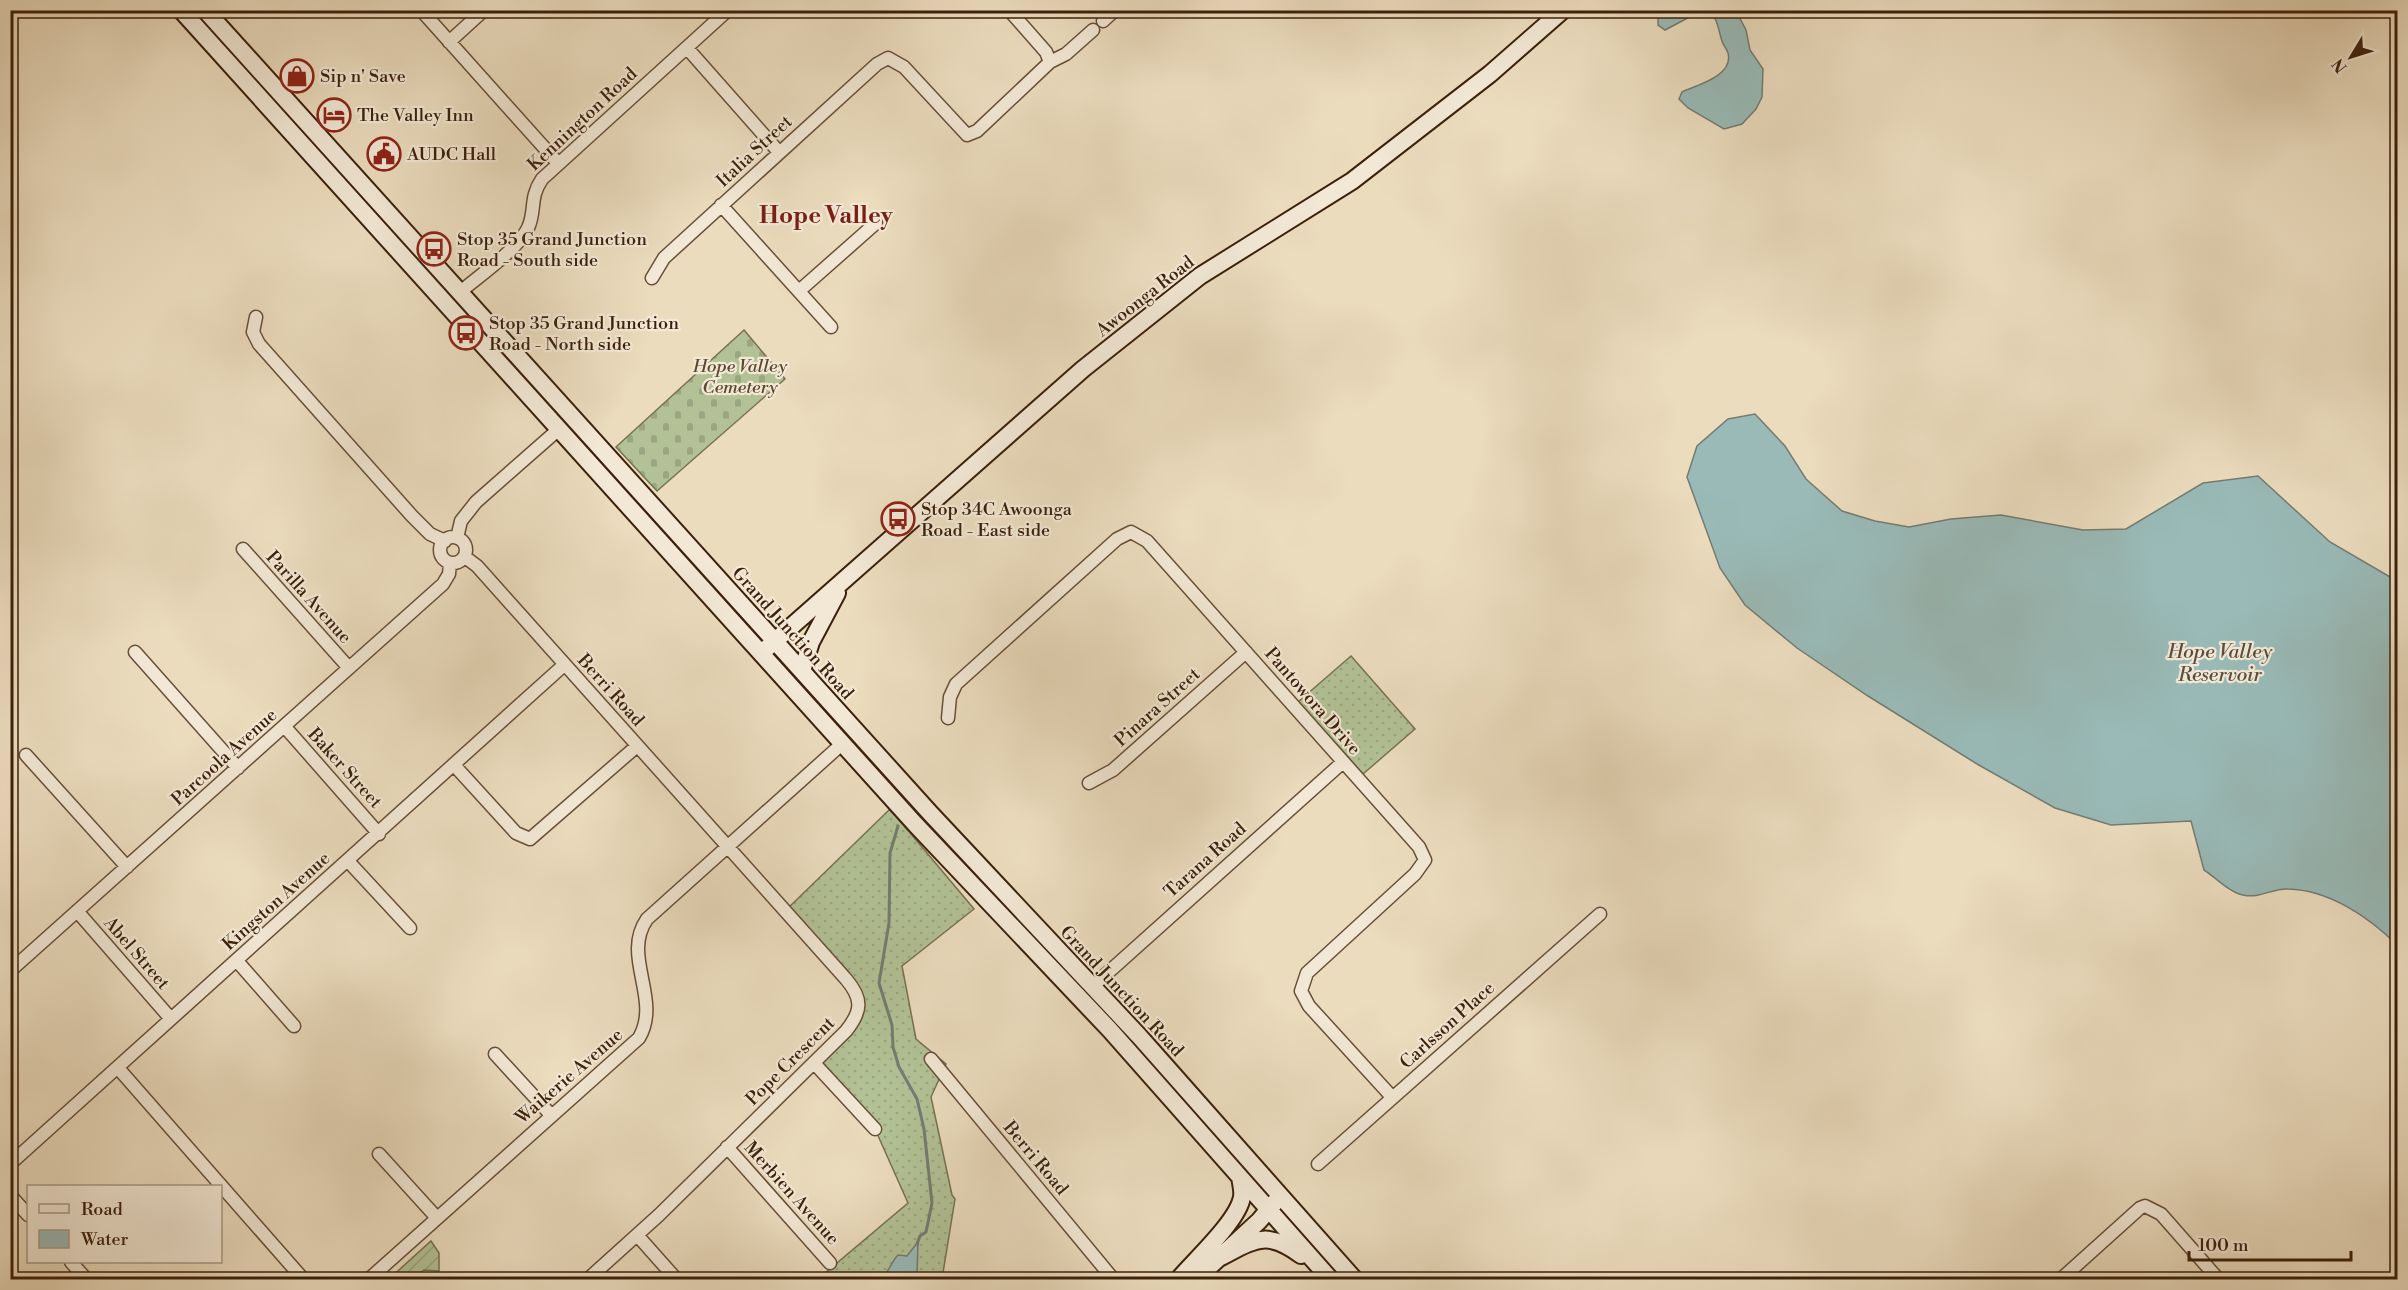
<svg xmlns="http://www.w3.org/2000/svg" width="2408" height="1290" font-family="'Libre Bodoni',serif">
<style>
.grass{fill:url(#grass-dots);stroke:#777150;stroke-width:1.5}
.cemetery{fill:url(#cemetery-stones);stroke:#777150;stroke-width:1.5}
.garden{fill:url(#garden-furrows);stroke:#777150;stroke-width:1.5}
.water{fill:#99bab7;stroke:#747c72;stroke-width:1.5}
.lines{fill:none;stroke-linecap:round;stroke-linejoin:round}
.stream{stroke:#747c72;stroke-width:3}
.minor-casing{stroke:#684f38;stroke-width:15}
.secondary-casing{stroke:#3c200b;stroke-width:20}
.minor{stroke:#f2e8d5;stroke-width:12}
.secondary{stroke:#f2e8d5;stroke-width:16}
.labels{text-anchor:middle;stroke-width:4.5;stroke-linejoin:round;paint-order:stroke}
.poi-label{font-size:18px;fill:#3c200b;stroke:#f2e8d5;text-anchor:start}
.street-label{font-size:18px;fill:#3c200b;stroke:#f2e8d5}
.park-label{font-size:18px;font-style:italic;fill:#5a482e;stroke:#f2e8d5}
.water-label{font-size:20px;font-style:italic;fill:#584e3f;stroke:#f2e8d5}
.district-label{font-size:24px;font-weight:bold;fill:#7a1f14;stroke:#f2e8d5}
</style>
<defs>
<pattern id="grass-dots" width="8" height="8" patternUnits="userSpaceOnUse" patternTransform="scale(1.5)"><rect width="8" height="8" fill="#b2c296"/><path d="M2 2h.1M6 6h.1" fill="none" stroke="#9aa680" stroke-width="1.8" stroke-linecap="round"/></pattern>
<pattern id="cemetery-stones" width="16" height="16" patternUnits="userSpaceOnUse" patternTransform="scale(1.5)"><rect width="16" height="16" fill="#b2c296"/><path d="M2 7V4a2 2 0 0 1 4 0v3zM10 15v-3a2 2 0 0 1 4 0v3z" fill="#9aa680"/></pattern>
<pattern id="garden-furrows" width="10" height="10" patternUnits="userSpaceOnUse" patternTransform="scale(1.5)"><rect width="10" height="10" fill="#b2c296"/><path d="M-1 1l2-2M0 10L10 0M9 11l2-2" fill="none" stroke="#9aa680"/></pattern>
</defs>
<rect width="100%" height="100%" fill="#ebdcbe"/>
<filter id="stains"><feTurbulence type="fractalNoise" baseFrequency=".00333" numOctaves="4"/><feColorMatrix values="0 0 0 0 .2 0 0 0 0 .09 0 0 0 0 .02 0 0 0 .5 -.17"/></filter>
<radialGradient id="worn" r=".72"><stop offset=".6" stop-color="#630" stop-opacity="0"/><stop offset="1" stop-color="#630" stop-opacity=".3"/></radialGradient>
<!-- grass -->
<path class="grass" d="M1351,656L1415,729L1363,774L1298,702Z
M890,809L974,909L902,966L916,1039L946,1064L931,1097L952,1195L955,1199L942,1279H818L908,1203L875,1129L814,1063L860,1003L785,911Z"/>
<!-- cemetery -->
<path class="cemetery" d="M744,330L785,379L657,491L616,447Z"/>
<!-- garden -->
<path class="garden" d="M431,1241L439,1253V1271L424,1270L412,1279H389Z"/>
<!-- water -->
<path class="water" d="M1665,10H1701V11L1665,30L1658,25V17Z
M1710,11H1736L1746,30L1750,50L1763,69L1762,97L1756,109L1742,124L1724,129L1688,108L1679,99L1682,92C1697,85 1734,76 1728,53C1727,49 1723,45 1722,41C1718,29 1718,20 1710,11Z
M1755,414L1785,446L1806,479L1842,511L1875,521L1909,527L1951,519L2001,515L2083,530L2126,529L2203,483L2258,476L2330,542L2397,581V945C2369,917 2329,890 2288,889C2273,888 2259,899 2243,895C2230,893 2215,877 2204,870L2191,821L2111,825L2055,808L1977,764L1868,696L1797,648L1745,605L1720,568L1687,477L1697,446L1728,419Z
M918,1242L917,1274L913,1279H880C889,1274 890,1263 898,1255L907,1256Z"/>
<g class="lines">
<!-- stream -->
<path class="stream" d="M898,826L890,853L889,923L879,983L892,1025L893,1047L899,1067L917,1099L924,1129L932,1203L926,1232L920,1236L917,1244"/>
<!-- minor casing -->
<g class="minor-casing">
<path id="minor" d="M421,10L558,163
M1009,10L1046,52L1050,62
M1103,21L1115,10
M449,42L484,10
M687,48L778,151
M721,205L831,327
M652,278L664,258L877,64L888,58L904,67L967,135L977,131L1050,62L1066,54L1093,30
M799,291L876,223
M459,293C479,276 517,250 528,228C536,211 529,198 542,179L728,10
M256,317L253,332L259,344L412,516L430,534L445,541
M440 550a13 13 0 1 1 26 0a13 13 0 1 1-26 0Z
M457,538L461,521L476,502L559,429
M243,549L349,668
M465,557L477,566L846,979C863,999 862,1011 846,1031L659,1215L587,1280
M135,652L238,768
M948,718L950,697L956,684L1117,539L1131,532L1147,541L1419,847L1425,860L1415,874L1307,973L1301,991L1309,1006L1392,1097
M285,727L379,834
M26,755L127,867
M454,765L516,833L530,839L637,746
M1089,783L1113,770L1246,652
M348,861L410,928
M77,911L171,1019
M237,961L294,1026
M10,971L443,584L449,574L450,563
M1093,986L1343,762
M495,1054L551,1115
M931,1059L1114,1280
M814,1063L875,1129
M118,1068L304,1280
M727,1147L830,1263
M379,1154L437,1218
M10,1164L564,665
M1318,1164L1600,914
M10,1195L28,1215
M637,1235L677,1280
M71,1262L87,1280
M368,1280L639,1038C662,999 621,956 647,919L843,743
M2060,1280L2140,1208L2145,1206L2161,1214L2219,1280"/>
</g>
<!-- secondary casing -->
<g class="secondary-casing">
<path id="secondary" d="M181,10L915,824L1110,1030L1331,1280
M205,10L930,813L1139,1036L1355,1280
M767,648L1083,369L1200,276L1352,181L1490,74L1563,10
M802,671L811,642L837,593
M1219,1258C1254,1240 1266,1229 1301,1255
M1178,1280C1195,1260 1238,1221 1242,1197C1243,1191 1241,1183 1240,1177
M1195,1280L1259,1221L1276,1201"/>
</g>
<!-- minor -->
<use href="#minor" class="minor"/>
<!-- secondary -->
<use href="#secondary" class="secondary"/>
</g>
<!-- icons -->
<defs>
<g id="shop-ring" transform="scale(1.725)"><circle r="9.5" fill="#f2e8d5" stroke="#8f2418" stroke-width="1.5"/><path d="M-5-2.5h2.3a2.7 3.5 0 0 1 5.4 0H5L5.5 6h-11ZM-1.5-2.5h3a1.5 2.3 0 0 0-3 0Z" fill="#8f2418"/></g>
<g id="hotel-ring" transform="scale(1.725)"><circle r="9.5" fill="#f2e8d5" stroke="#8f2418" stroke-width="1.5"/><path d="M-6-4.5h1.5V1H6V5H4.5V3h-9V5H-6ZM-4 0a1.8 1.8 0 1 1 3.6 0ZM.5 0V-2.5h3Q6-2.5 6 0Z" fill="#8f2418"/></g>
<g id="civic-ring" transform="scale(1.725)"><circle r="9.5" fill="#f2e8d5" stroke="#8f2418" stroke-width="1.5"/><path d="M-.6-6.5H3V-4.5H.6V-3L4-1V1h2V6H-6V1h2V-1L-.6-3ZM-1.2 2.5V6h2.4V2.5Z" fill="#8f2418"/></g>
<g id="bus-ring" transform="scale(1.725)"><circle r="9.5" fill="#f2e8d5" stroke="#8f2418" stroke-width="1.5"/><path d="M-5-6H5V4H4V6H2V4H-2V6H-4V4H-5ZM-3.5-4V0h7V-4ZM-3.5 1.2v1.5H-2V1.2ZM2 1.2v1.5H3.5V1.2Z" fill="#8f2418"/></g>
</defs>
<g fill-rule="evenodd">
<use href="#shop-ring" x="297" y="76"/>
<use href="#hotel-ring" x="334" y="115"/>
<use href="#civic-ring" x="384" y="154"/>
<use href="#bus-ring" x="434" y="249"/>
<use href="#bus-ring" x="466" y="333"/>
<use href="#bus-ring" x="898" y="519"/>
</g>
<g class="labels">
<!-- poi labels -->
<g class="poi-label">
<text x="320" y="82">Sip n' Save</text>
<text x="357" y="121">The Valley Inn</text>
<text x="407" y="160">AUDC Hall</text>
<text x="457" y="245">Stop 35 Grand Junction<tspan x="457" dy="21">Road - South side</tspan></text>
<text x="489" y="329">Stop 35 Grand Junction<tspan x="489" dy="21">Road - North side</tspan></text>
<text x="921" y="515">Stop 34C Awoonga<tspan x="921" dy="21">Road - East side</tspan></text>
</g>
<!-- street labels -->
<g class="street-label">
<text transform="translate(582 119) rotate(-43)" y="6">Kennington Road</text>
<text transform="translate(754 151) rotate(-43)" y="6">Italia Street</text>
<text transform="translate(1145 296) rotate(-38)" y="6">Awoonga Road</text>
<text transform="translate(309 597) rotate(48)" y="6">Parilla Avenue</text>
<text transform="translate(793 633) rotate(48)" y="6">Grand Junction Road</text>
<text transform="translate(611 690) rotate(48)" y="6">Berri Road</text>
<text transform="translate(1313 701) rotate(49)" y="6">Pantowora Drive</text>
<text transform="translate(1157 707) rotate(-42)" y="6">Pinara Street</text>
<text transform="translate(224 757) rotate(-42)" y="6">Parcoola Avenue</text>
<text transform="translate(345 768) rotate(48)" y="6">Baker Street</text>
<text transform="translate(1205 860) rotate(-42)" y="6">Tarana Road</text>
<text transform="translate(276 901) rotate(-42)" y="6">Kingston Avenue</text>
<text transform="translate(137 953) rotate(49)" y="6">Abel Street</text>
<text transform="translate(1122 991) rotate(47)" y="6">Grand Junction Road</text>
<text transform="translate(1447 1025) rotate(-42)" y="6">Carlsson Place</text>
<text transform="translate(790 1061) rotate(-45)" y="6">Pope Crescent</text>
<text transform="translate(569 1076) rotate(-41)" y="6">Waikerie Avenue</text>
<text transform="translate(1036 1158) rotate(50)" y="6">Berri Road</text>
<text transform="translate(792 1193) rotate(48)" y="6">Merbien Avenue</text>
</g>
<!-- park labels -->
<g class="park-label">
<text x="740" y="372">Hope Valley<tspan x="740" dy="21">Cemetery</tspan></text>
</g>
<!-- water labels -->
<g class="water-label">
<text x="2220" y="658">Hope Valley<tspan x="2220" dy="23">Reservoir</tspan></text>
</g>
<!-- district labels -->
<g class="district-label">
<text x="826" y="223">Hope Valley</text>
</g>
</g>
<!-- margin -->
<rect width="2408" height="1290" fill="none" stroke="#ebdcbe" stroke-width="36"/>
<rect x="12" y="12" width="2384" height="1266" fill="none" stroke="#3c200b" stroke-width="3"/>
<rect x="18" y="18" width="2372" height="1254" fill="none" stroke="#3c200b" stroke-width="1.5"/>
<!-- legend -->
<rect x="27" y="1185" width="195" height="78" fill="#f2e8d5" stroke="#a99884" stroke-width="1.5"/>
<rect x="39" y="1204" width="30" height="9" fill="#f2e8d5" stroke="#a99884" stroke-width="1.5"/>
<text x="81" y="1215" font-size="18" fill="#3c200b">Road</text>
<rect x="39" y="1230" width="30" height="18" fill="#99bab7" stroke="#a99884" stroke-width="1.5"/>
<text x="81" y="1245" font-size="18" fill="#3c200b">Water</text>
<!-- north arrow -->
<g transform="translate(2351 57) rotate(232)" stroke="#f2e8d5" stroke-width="4.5" paint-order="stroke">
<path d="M0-4.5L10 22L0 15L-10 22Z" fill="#3c200b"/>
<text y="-9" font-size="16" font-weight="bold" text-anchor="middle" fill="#3c200b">N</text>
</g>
<!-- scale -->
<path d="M2189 1251v9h162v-9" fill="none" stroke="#3c200b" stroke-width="3"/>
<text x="2198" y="1251" font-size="18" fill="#3c200b" stroke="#f2e8d5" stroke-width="4.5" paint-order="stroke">100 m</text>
<rect width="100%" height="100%" filter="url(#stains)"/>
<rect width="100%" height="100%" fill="url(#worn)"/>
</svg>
